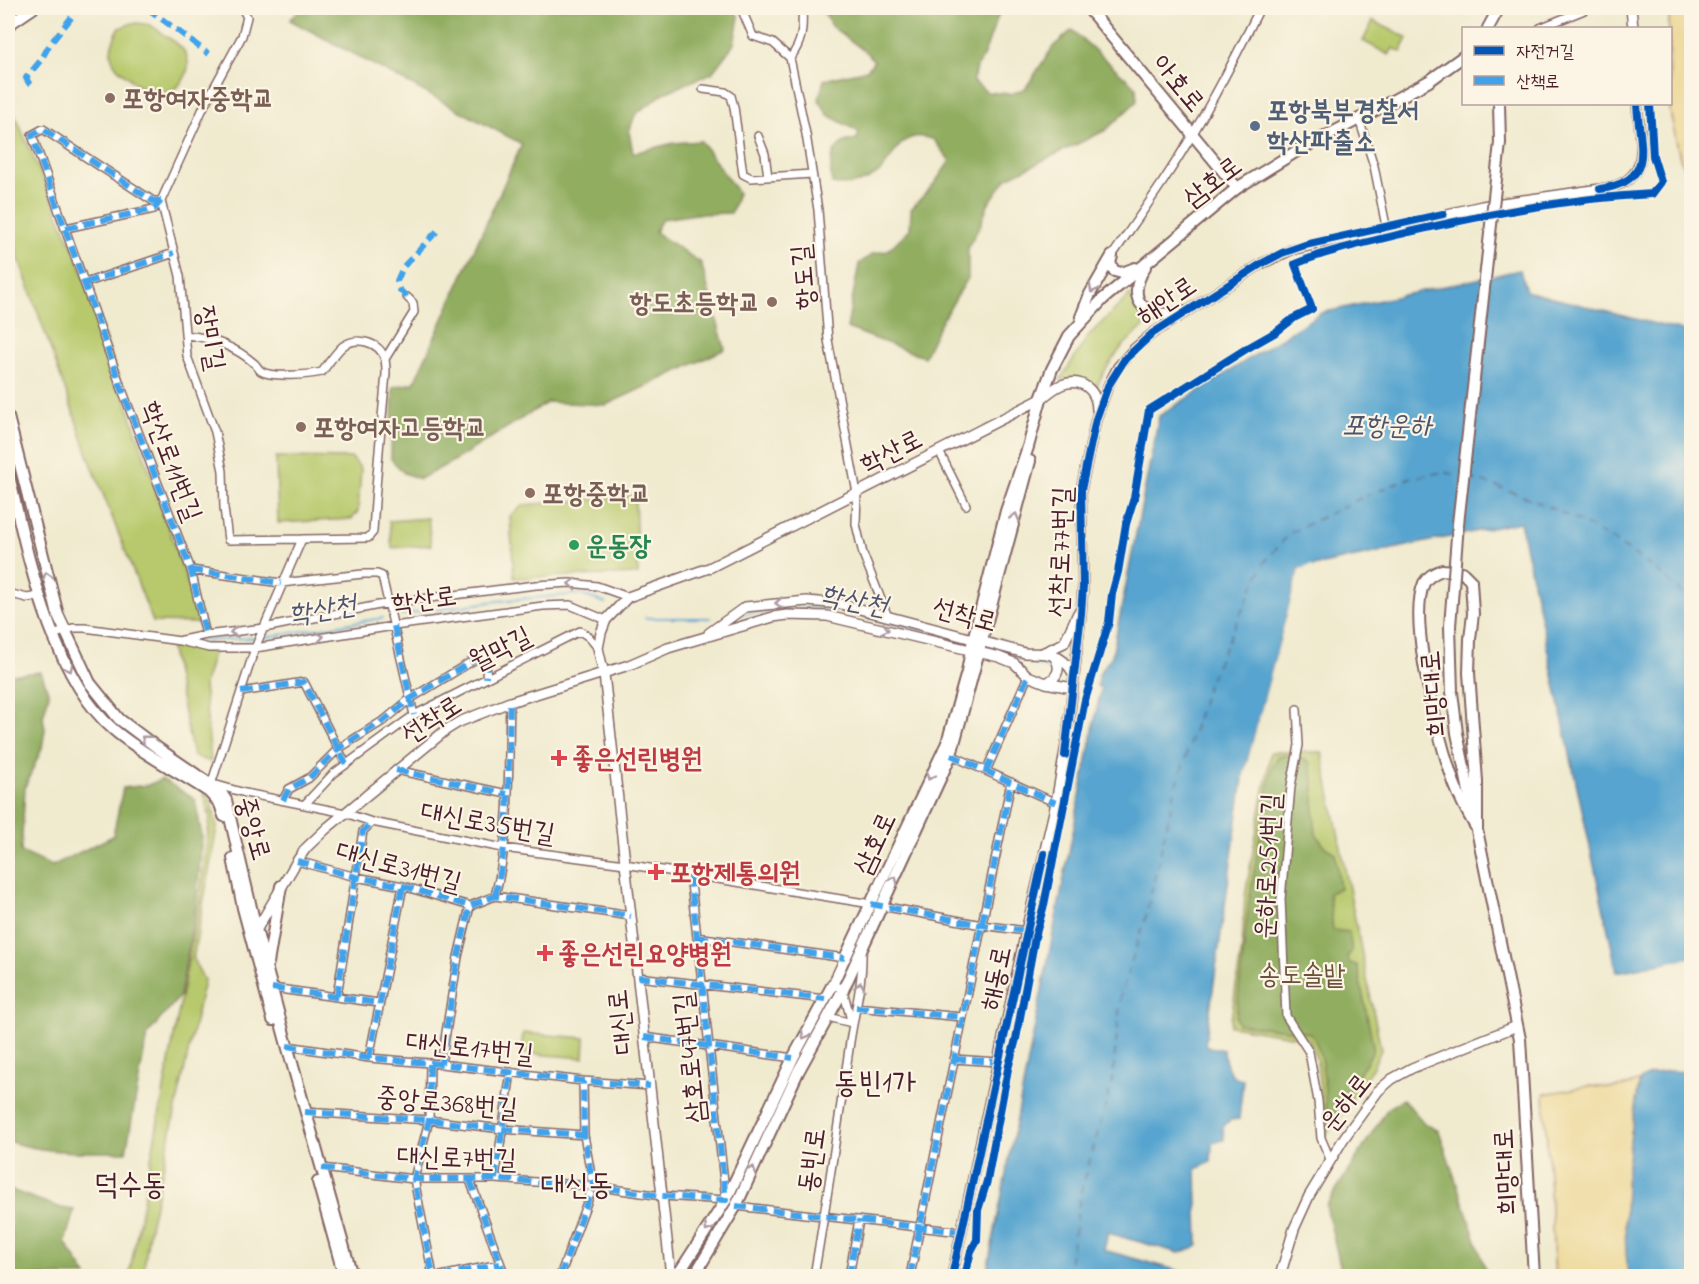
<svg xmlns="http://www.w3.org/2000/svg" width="1699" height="1284" font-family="'Indie Flower','Poor Story',sans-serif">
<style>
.green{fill:#b7c96c;stroke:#80744c;stroke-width:1.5}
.forest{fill:#91ad60;stroke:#6e6646;stroke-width:1.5}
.sand{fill:#eeda9e;stroke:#9c7c64;stroke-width:1.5}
.water{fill:#56a4cf;stroke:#50627d;stroke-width:1.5}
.pier{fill:#f0eacf}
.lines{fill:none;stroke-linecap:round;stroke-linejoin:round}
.stream{stroke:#56a4cf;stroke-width:2}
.ferry{stroke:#4f546d;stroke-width:1.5;stroke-dasharray:8 6;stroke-linecap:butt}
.minor-casing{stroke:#846664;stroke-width:10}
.tertiary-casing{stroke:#846664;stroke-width:12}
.secondary-casing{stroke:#846664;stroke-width:14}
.primary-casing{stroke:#846664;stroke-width:14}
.minor{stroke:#fff;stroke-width:7}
.tertiary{stroke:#fff;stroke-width:9}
.secondary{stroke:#fff;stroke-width:10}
.primary{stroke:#fff;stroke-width:10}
.primary-bridge-casing{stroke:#846664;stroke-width:14;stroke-linecap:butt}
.primary-bridge{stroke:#fff;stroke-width:10}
.quiet{stroke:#40a2eb;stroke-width:6;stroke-dasharray:12 6;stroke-linecap:butt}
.cycleway-casing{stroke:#fcf5e5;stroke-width:11}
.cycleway{stroke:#0057b8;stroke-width:8}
.oneway{stroke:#ae9aa0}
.education-dot{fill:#8d6e63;stroke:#fcf5e5;stroke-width:2}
.service-dot{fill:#5c6f8a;stroke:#fcf5e5;stroke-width:2}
.leisure-dot{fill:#2e9e5b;stroke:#fcf5e5;stroke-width:2}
.health-dot{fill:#e0444e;stroke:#fcf5e5;stroke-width:2}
.labels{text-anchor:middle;stroke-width:4.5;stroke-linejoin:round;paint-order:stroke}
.street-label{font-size:27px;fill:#4a1f2b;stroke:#fcf5e5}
.education-label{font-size:27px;font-weight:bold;fill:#785e54;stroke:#fcf5e5;text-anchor:start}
.service-label{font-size:27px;font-weight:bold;fill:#4e5e75;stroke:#fcf5e5;text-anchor:start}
.leisure-label{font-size:27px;font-weight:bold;fill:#27864d;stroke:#fcf5e5;text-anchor:start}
.health-label{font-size:27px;font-weight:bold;fill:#be3a42;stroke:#fcf5e5;text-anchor:start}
.park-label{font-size:27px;fill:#6b523e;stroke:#fcf5e5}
.water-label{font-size:28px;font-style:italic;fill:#4f546d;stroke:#fcf5e5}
.quarter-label{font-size:30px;fill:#4a1f2b;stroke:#fcf5e5}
</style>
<rect width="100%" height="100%" fill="#fcf5e5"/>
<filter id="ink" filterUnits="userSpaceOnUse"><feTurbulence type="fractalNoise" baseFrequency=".0167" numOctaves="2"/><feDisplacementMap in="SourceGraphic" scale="12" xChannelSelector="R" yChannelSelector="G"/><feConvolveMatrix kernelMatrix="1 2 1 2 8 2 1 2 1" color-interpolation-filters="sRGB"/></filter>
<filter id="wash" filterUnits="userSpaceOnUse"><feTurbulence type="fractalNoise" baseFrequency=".008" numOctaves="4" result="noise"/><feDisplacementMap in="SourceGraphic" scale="24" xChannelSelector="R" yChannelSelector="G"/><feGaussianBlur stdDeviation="1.35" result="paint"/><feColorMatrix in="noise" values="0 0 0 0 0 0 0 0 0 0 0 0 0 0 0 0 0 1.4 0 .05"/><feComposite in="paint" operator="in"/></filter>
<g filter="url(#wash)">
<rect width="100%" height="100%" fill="#f0eacf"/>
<!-- green -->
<path class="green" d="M1373,21L1408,38L1401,52L1393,48L1389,55L1363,41Z
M133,23C150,23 153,26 166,36C172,40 180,45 184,51C198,73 173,101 149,92C140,89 131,79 123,73C105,59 110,46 119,28Z
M8,99L79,262L201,623L153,622L91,463L8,228Z
M1130,295L1141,310L1150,316V322C1125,341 1109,359 1096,388L1081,378L1060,380L1089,335Z
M276,457L352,458L361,469L358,511L352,519L278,523Z
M633,496L635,499L638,574L514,578L510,516L524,505Z
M428,518L431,545L392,548L389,521Z
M180,641L214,649L204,685L211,762L193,756L170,645Z
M1271,752H1322L1381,1050L1373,1067L1325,1137L1317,1062L1309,1039L1230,1026L1242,947L1245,896Z
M203,793L211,798L217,827L193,959L204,980L149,1232L143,1276H129L198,908L210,817Z
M523,1033L585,1038L584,1058L521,1053Z"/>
<!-- forest -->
<path class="forest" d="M301,8H732L739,17L734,44L712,73L664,93L635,115L629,132L633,153L674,143L701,141L738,193L731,213L696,214L662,219L655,232L701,263L725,349L606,405L548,402L455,460L420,479L404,473L391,459L393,387L414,383L522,144L290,20Z
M822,8H1001L983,57L976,67L973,81L987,92L1011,94L1025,89L1053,47L1072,30L1136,87L1137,101L1106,130L1007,178L988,204L980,226L968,247V278L940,324L924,357L847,328L859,264L874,253L887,251L910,229L911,209L934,184L950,161L933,139C927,138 919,135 914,137C899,140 893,156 884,167C872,182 851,187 832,184C830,172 829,150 843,143C846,141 853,140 857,139L859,132L828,115L819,100L824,80L867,70L874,61L867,53L831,26Z
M41,672L49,694L43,717L45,729L42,748L25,787L21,852L52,866L113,836L123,788L148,785L162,779L195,799L202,837L196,905L180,996L147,1035L126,1152C87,1152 45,1154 8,1141V675Z
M1292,755L1310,762L1314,783V813L1316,834L1325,847L1335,853L1340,888L1329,893L1333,930L1349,932L1352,951L1347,957L1349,963L1357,965L1373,1045L1372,1053L1327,1126C1325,1103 1326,1050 1310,1033L1238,1024L1236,1017L1249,901L1271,771L1278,756Z
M1403,1099L1425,1124L1439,1131L1488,1276H1339L1341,1269L1326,1206L1388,1108Z
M8,1189L61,1208L74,1210L65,1242L87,1276H8Z"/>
<!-- sand -->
<path class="sand" d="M1669,8H1691V181L1680,158L1670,112Z
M1640,1081C1627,1145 1621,1210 1628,1276H1555L1544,1094L1589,1086L1612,1088L1625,1086Z"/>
<!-- water -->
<path class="water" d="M1520,270L1526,291L1691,333V957L1617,972L1520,522L1299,569L1243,778L1205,1046L1223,1050C1226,1063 1227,1077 1243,1080L1239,1119L1230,1120L1223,1127L1224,1140L1212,1143L1211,1162L1196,1169L1198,1246L1179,1253L1108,1233L1104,1250L1179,1271L1184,1276H986L1101,688L1097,686L1100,672L1112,656L1159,416L1321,313Z
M1668,1071L1691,1072V1276H1628C1621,1210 1627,1145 1640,1080L1649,1075Z"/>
<!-- pier -->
<path class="pier" d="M1312,565L1313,568L1301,571L1246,779L1243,778L1299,569Z"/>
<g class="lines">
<!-- stream -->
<path class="stream" d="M743,614L818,608L849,612L955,640
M401,615L497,601L579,594L605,603
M645,618H710
M267,637L383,618
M200,641L253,638
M1004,653L1050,669"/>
<!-- ferry -->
<path class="ferry" d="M1469,478C1548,500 1634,543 1692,603
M1067,1276L1081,1191L1112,1083L1121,994L1145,920L1173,798L1208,684L1264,563L1290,533L1359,499L1409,478L1444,472L1458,476"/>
</g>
</g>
<g filter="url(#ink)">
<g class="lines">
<!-- minor casing -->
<g class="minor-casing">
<path id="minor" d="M741,8L753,36L773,43L790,58L806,134L818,210L828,340L857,493L856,524L863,554L888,617
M1540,28L1589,8
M790,58C803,42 803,27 802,8
M703,89L725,92L731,96L734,107L743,174L751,178L812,174
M1359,119L1374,166L1386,226
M758,136L765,154L768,177
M161,201L180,276L187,356L215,432L223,471L224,508L228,540L302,539L255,648L210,788
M161,201H153L43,129L32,135L120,384L191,570L206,635
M66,228L154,209L161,201L205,104L242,36L247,17L242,8
M1112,256C1129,231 1147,206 1164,180C1200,126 1231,66 1260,8
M85,283L174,253
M185,335C210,337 236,347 255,364C257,366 258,369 261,371C271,378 309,375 322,372C328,364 335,353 343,346C357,336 381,342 385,360C386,364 386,370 386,374C381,427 376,479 373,532L368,538L302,539
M385,359L414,312L413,303L407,297
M939,451L966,505
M191,570L281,583L363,574H377L382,576L414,715
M8,593L27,598L39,596
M53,635L73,628H85L180,641L209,648H255L394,626L543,606L570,605L606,620
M182,640L206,635L264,628L389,603L536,585L570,583L597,586L628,597
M241,692L304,682L346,764
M1297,709L1299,745L1291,786L1281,899L1286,1016L1309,1052L1318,1101L1321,1138L1330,1159
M951,755L1056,803
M396,770L507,794
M986,771L1028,676
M217,785L245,793L345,813L372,822L503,848L625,864L871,904L982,925L1026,931
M283,800L289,789L309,778L338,749L386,719L410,699L479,657L487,659L486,678
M305,804L333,774L414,715L580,631L589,637L598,648
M297,861L356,877L403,886L470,906L495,896L631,916
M495,896C511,834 508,766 510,702
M697,937L845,958
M638,977L825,999
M833,984L843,990L851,1020
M272,988L379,1003
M337,996L363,831L372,822
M856,1007L962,1017
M828,1017L852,1023
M644,1037L793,1058
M287,1046L369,1058L441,1064L583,1081L650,1086
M369,1058L403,886
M954,1059L998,1062
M430,1064L429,1120L414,1179L433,1276
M441,1064L458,957L470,906
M305,1112L429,1120L502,1129L584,1135
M322,1168L414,1179H495L593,1186L662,1196L726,1200L690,874
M495,1179L511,1072
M470,1180L505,1276
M736,1206L961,1232
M441,1276L500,1264
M560,1276L593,1186L584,1135L583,1081
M814,1276C827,1201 838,1125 849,1049C853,1017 863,985 862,953
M849,1276L859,1220
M910,1276L1011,782"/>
</g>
<!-- tertiary casing -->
<g class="tertiary-casing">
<path id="tertiary" d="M1631,8L1633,28
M709,633L745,607L807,601L841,604L1025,653C1047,653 1062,653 1073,673
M1042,653L1064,643L1078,613
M1046,683C1059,677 1062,667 1053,655
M254,934L297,861L306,848L327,828L446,730L459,722L510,702L629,665L668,648L773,617L787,615L827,616L999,657L1014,663L1028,676L1046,683L1072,688
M833,984L845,958
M671,1276L604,674L598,648L601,633L606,620L628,597L709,568L1041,399C1047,394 1054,388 1061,385C1082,377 1097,390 1097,410
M952,1276L1026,931L1056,803L1067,739L1081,614L1083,586L1081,490L1096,419L1108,386L1118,367L1133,350L1153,333L1261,264L1291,250L1482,206L1607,188C1655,179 1639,139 1637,104
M1280,1276L1294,1229L1309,1196L1344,1138L1378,1091L1392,1079L1412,1068L1517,1026"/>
</g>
<!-- secondary casing -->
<g class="secondary-casing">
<path id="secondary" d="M1088,8L1237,188"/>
</g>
<!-- primary casing -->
<g class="primary-casing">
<path id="primary" d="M8,11L12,8
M8,25L33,8
M1488,28L1499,8
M1112,256L1110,263L1114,271L1122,273L1135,268
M1145,267C1123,304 1149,320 1184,312
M1081,317L1090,294L1112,256
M8,417L58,615L90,683L119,719L159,749L220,791L226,800L256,929L285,1038L352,1276
M8,472C27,551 50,675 114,730C142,754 178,771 209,792L220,804L224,816
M1442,570L1462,572L1471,581L1473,614L1470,639L1469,673L1477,781V829C1468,814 1460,799 1454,783C1440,743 1407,621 1424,583C1428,576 1434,573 1442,570Z
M1450,626L1452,692L1457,733L1520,1039L1534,1276
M233,858L243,908L273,1020
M845,958L947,743L967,672L973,640L1006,511L1028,447L1041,399L1052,369L1069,336L1103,299L1237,188L1297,151L1359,119L1429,81L1464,56
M268,963L281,886
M318,1182L344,1276
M677,1276L726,1200L793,1058L833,984
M694,1276L736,1206L798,1072L843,990L951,755L1030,461"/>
</g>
<!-- minor -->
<use href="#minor" class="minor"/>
<!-- tertiary -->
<use href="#tertiary" class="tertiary"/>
<!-- secondary -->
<use href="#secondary" class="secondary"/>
<!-- primary -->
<use href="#primary" class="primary"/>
<!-- primary-bridge casing -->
<g class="primary-bridge-casing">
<path id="primary-bridge" d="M1450,626L1458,524L1500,143L1499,104"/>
</g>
<!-- primary-bridge -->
<use href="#primary-bridge" class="primary-bridge"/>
<!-- quiet -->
<path class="quiet" d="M147,8L209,54
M30,85L26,78L41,60L50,44L79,8
M161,201H153L43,129L32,135L120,384L191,570L206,635
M66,228L154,209L161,201
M85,283L174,253
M407,297L400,290L397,281L403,267L441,227
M191,570L281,583
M394,626L414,715
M241,692L304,682L346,764
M951,755L1056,803
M396,770L507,794
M986,771L1028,676
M283,800L289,789L309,778L338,749L386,719L410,699L479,657L487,659L486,678
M297,861L356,877L403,886L470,906L495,896L631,916
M495,896C511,834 508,766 510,702
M871,904L982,925L1026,931
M697,937L845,958
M638,977L825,999
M272,988L379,1003
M337,996L363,831L372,822
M856,1007L962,1017
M644,1037L793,1058
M287,1046L369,1058L441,1064L583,1081L650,1086
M369,1058L403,886
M954,1059L998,1062
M430,1064L429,1120L414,1179L433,1276
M441,1064L458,957L470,906
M305,1112L429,1120L502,1129L584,1135
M322,1168L414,1179H495L593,1186L662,1196L726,1200L690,874
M495,1179L511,1072
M470,1180L505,1276
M736,1206L961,1232
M441,1276L500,1264
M560,1276L593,1186L584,1135L583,1081
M849,1276L859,1220
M910,1276L1011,782"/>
<!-- cycleway casing -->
<g class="cycleway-casing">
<path id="cycleway" d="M1600,189C1657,181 1639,146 1637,104
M1065,755L1081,614L1083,586L1081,490L1096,419L1108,386L1125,359L1153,333L1261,264L1282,253L1305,245L1443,214
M952,1276L1044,854
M965,1276L971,1251L977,1240L978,1210L987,1181L1008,1069L1016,1039L1035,937L1044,905L1085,700L1109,622L1112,594L1118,572L1126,524L1134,498L1149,410L1246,349L1276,332L1294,318L1312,309L1295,264C1332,249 1370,242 1409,232C1488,214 1570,198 1652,194L1661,182L1653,156L1650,104"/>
</g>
<!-- cycleway -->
<use href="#cycleway" class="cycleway"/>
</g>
<!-- one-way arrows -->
<defs><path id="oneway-chevron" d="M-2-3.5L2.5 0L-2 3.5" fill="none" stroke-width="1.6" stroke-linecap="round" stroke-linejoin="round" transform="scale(1.5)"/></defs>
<g class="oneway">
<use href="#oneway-chevron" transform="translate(1093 289) rotate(118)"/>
<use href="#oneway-chevron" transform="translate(1015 517) rotate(-75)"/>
<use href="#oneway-chevron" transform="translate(47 576) rotate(-105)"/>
<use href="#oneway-chevron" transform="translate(572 584) rotate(-177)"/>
<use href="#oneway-chevron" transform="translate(779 603) rotate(176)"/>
<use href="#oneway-chevron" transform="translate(885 629) rotate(14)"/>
<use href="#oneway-chevron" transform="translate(234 632) rotate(173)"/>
<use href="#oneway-chevron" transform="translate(320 637) rotate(-9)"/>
<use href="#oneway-chevron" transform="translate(69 668) rotate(65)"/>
<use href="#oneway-chevron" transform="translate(145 739) rotate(-142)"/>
<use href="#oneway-chevron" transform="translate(930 776) rotate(115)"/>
<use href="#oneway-chevron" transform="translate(894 880) rotate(-65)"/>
<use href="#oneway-chevron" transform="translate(860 986) rotate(-79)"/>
<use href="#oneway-chevron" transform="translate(805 1035) rotate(119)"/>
<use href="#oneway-chevron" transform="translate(752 1170) rotate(-65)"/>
<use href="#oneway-chevron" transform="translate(708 1228) rotate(123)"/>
</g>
</g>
<!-- markers -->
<g class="education-dot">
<circle cx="110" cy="98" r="6"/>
<circle cx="772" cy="302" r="6"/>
<circle cx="301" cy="427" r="6"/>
<circle cx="530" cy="493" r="6"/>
</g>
<circle class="service-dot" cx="1255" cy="126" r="6"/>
<circle class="leisure-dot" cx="574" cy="545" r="6"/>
<g class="health-dot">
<path d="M556 749h6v6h6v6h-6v6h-6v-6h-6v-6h6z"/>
<path d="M653 863h6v6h6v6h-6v6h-6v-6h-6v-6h6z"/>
<path d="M542 944h6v6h6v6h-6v6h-6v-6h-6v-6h6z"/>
</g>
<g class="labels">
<!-- street labels -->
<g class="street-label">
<text transform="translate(1179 83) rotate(50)" y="9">아호로</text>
<text transform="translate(1212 181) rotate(-37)" y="9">삼호로</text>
<text transform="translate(803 277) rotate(-95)" y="9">항도길</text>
<text transform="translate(1166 300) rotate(-34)" y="9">해안로</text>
<text transform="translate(211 338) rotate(80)" y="9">장미길</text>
<text transform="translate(891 451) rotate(-27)" y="9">학산로</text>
<text transform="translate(172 461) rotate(69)" y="9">학산로11번길</text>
<text transform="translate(1060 552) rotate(-88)" y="9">선착로77번길</text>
<text transform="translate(424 599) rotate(-8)" y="9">학산로</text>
<text transform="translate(965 614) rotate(15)" y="9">선착로</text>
<text transform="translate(500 648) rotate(-27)" y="9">월막길</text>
<text transform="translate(1433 694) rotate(-95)" y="9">희망대로</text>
<text transform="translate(431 719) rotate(-33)" y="9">선착로</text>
<text transform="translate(488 822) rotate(10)" y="9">대신로35번길</text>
<text transform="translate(254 828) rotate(74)" y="9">중앙로</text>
<text transform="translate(874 843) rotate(-65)" y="9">삼호로</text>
<text transform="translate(399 866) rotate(15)" y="9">대신로31번길</text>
<text transform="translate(1267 866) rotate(-87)" y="9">운하로251번길</text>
<text transform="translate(995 978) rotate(-78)" y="9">해동로</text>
<text transform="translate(620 1022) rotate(-96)" y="9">대신로</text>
<text transform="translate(470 1047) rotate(6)" y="9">대신로17번길</text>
<text transform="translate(689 1058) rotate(-96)" y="9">삼호로47번길</text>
<text transform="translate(447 1102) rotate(5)" y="9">중앙로368번길</text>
<text transform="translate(1345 1102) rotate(-52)" y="9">운하로</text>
<text transform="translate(457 1157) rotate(2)" y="9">대신로7번길</text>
<text transform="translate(811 1160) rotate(-82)" y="9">동빈로</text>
<text transform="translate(1505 1172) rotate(-93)" y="9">희망대로</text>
</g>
<!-- education labels -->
<g class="education-label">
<text x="122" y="107">포항여자중학교</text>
<text x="760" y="311" text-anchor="end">항도초등학교</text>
<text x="313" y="436">포항여자고등학교</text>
<text x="542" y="502">포항중학교</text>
</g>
<!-- service labels -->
<g class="service-label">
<text x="1267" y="119">포항북부경찰서<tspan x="1267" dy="31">학산파출소</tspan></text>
</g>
<!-- leisure labels -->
<g class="leisure-label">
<text x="586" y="554">운동장</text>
</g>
<!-- health labels -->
<g class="health-label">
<text x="572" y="767">좋은선린병원</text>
<text x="670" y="881">포항제통의원</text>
<text x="558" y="962">좋은선린요양병원</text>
</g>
<!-- park labels -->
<g class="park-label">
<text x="1302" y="983">송도솔밭</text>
</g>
<!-- water labels -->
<g class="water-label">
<text x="1387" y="434">포항운하</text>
<text transform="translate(854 599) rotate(11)" y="10">학산천</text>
<text transform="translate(322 608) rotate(-9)" y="10">학산천</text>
</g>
<!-- quarter labels -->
<g class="quarter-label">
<text x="875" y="1092">동빈1가</text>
<text x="130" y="1194">덕수동</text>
<text x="577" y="1194">대신동</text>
</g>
</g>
<!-- margin -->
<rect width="1699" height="1284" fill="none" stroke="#fcf5e5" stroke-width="30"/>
<!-- legend -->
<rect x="1462" y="27" width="210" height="78" fill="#fcf5e5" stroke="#b59f9b" stroke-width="1.5"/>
<rect x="1474" y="46" width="30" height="9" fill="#0057b8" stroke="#b59f9b" stroke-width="1.5"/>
<text x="1516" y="57" font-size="18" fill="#4a1f2b">자전거길</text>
<rect x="1474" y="76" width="30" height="9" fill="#40a2eb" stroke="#b59f9b" stroke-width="1.5"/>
<text x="1516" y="87" font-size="18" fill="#4a1f2b">산책로</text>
</svg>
